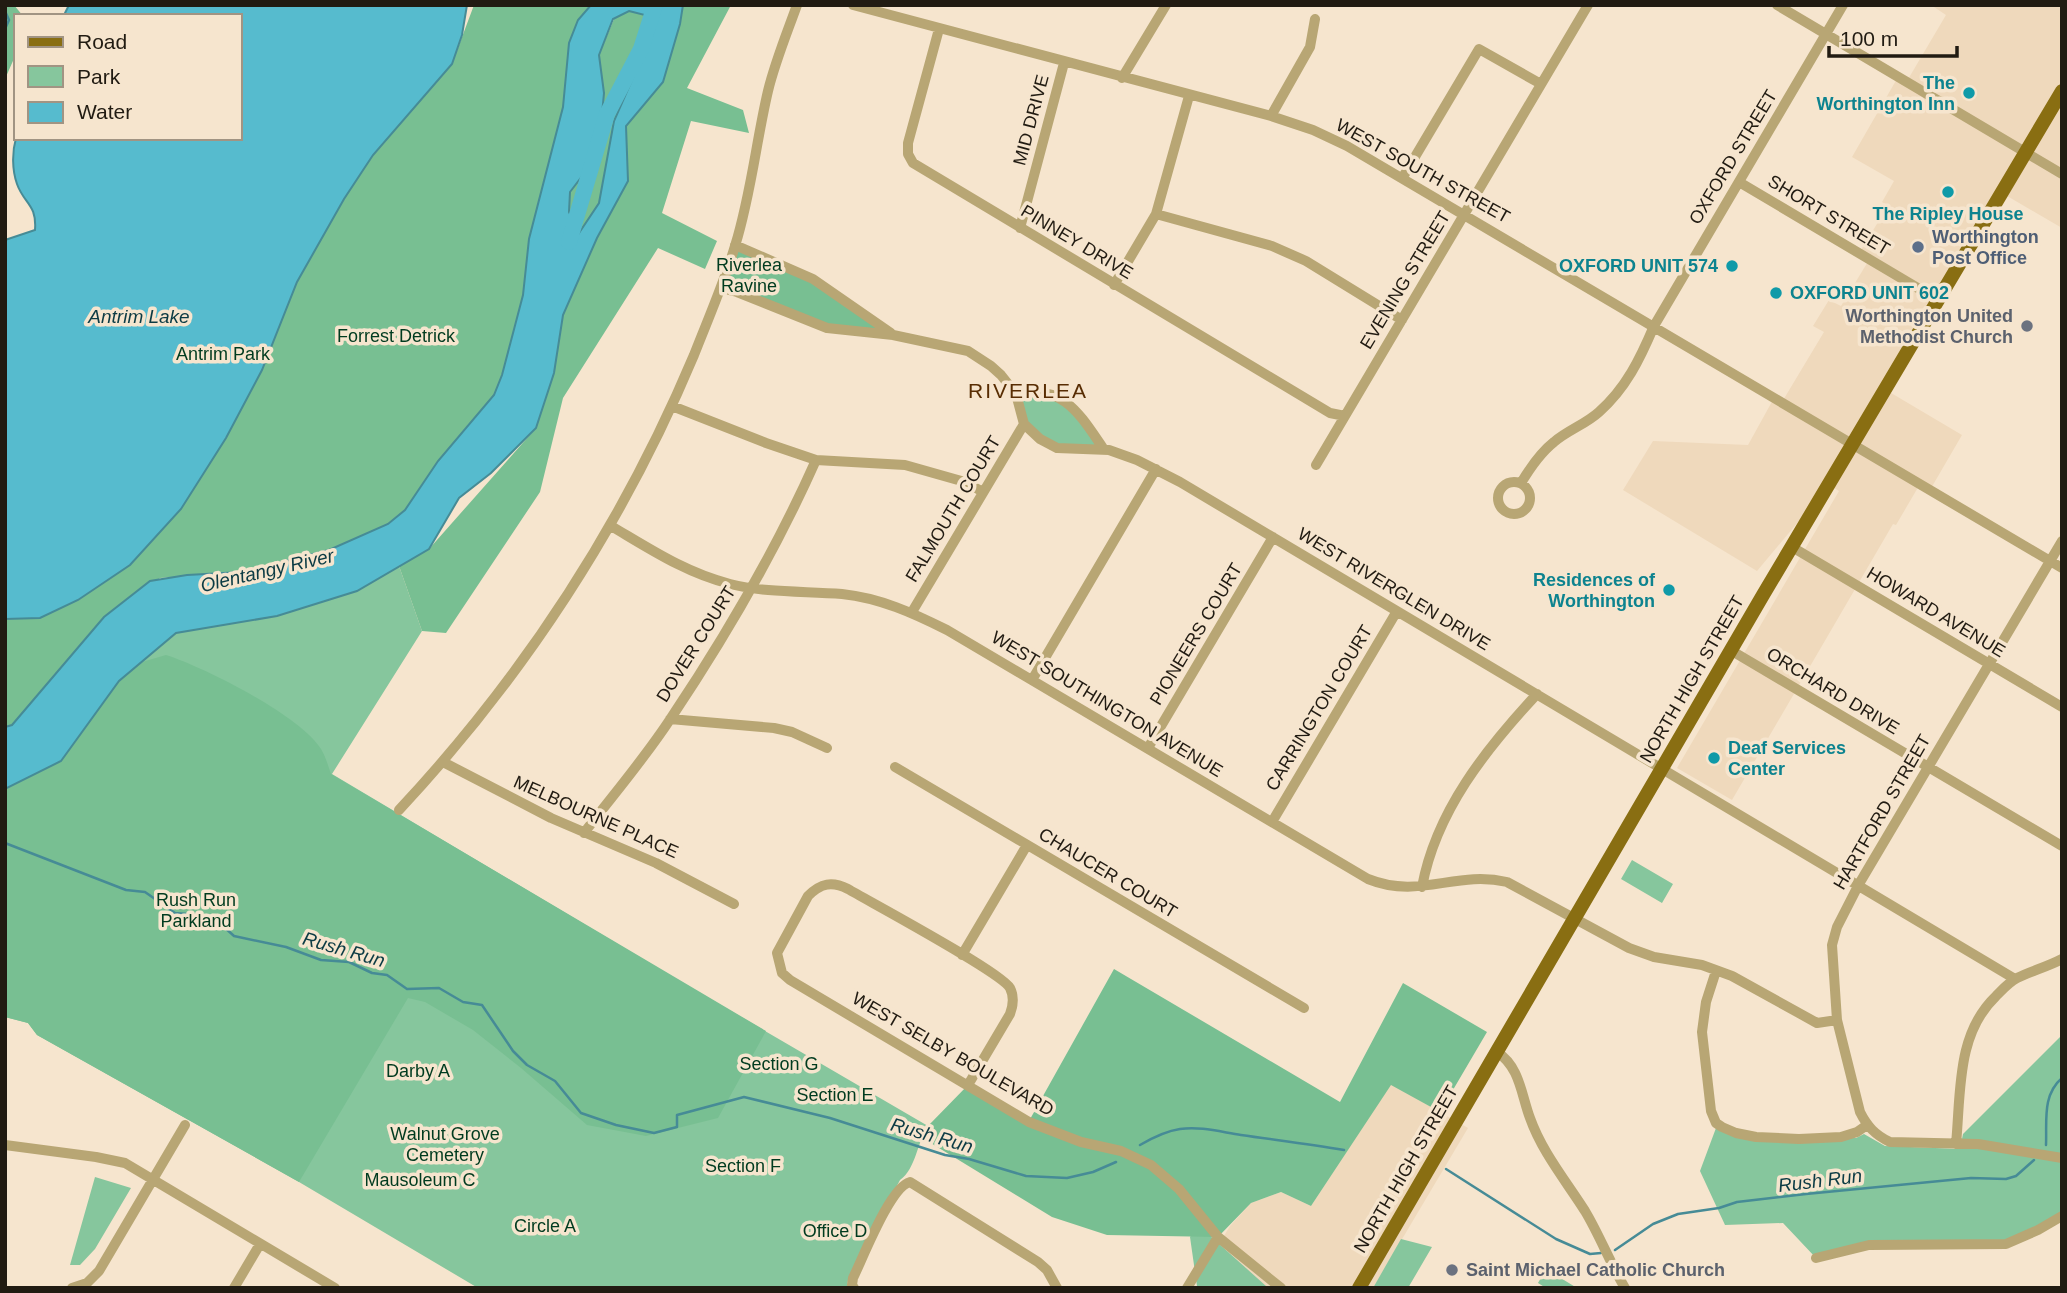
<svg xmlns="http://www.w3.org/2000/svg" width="2067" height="1293" font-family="Arial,sans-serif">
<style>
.built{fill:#efd9bc}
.green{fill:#86c69d}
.forest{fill:#78bf92}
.water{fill:#56bbce;stroke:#468b96;stroke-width:2;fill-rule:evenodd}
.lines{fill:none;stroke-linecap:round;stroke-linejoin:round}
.stream{stroke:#468b96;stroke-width:2.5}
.river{stroke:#56bbce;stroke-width:16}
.minor{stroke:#b8a674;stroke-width:10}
.major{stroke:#896e12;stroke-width:14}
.culture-dot{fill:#0f9aa8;stroke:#f6e5ce;stroke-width:2.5}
.service-dot{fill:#5c6f8a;stroke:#f6e5ce;stroke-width:2.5}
.worship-dot{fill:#6b7280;stroke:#f6e5ce;stroke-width:2.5}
.labels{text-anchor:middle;stroke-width:7;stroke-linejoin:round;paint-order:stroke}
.culture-label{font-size:18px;font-weight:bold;fill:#0d838f;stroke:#f6e5ce;text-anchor:end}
.street-label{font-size:18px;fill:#211b12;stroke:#f6e5ce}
.service-label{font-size:18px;font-weight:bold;fill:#4e5e75;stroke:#f6e5ce;text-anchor:start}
.park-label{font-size:18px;fill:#003b1f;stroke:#f6e5ce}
.worship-label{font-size:18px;font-weight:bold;fill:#5b616d;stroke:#f6e5ce;text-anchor:end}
.water-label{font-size:19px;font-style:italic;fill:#0c3b44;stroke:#f6e5ce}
.quarter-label{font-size:21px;letter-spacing:2px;fill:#582d03;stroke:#f6e5ce}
</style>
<rect width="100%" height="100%" fill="#f6e5ce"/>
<!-- built -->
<path class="built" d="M1931,5H2062V228L2002,193L1886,390L1962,435L1930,490L1920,484L1896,525L1893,524L1732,800L1677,768L1839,491L1829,485L1757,571L1623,490L1653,441L1748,445L1774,398L1782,402L1824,332L1813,326L1829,300L1841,306L1869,260L1859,253L1888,206L1882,202L1894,181L1852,157L1898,77L1907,81L1946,15Z
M1391,1084L1468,1128L1373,1288H1264L1265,1286L1219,1244L1230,1226L1251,1203L1281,1192L1311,1206Z"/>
<!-- green -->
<path class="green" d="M1016,394L1066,401L1103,448H1057L1024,424Z
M399,566L422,631L332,774L688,986L928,1126C917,1142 916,1169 900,1180L848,1280L847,1288H478L299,1182L37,1035L28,1023L5,1017V789L61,761L119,681L176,633L277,616L357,591Z
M1632,860L1673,884L1662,903L1621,879Z
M2062,1035V1216L2006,1244H1894L1816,1258L1783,1223L1725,1225L1700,1171L1716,1128L1729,1134L1856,1138L1864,1134L1885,1146L1960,1149L1963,1134Z
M95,1177L131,1188L95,1249L80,1265H70Z
M1198,1225L1266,1286L1264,1288L1197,1286L1190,1237Z
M1401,1239L1432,1247L1408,1288H1373Z
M1546,1269L1577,1288H1546L1538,1283Z"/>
<!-- forest -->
<path class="forest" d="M7,5H14L23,16H16V54L5,79Z
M474,5H591L578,20L569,43L563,107L529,239L523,295L502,375L494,395L438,461L405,510L388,524L329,550L242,572L160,578L12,725L5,727V619L40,618L262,370L296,282L344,199L373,155L452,64Z
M683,5H731L687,88L743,110L749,133L691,121L662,213L717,241L705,269L658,248L563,398L540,492L446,633L422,631L399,566L429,549L536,428L554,373L563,315L597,238L628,181L626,126L663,82L680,24Z
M629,11L646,15L653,32L636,75L607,165L599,203L579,234L569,212V192L589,167L604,93L599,55L614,19Z
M735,245L813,279L893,335L827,328L721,288Z
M166,655C204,667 301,716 321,749C326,757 328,766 331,774L766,1031L718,1118L646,1136L587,1125L521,1068L473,1030L425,1002L408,998L299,1182L37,1035L28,1023L5,1017V789L61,761L119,681L142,662Z
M1114,969L1340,1102L1403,983L1487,1032L1440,1112L1391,1085L1311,1206L1281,1192L1251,1203L1218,1237L1107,1235L1052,1217L921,1137L928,1126L968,1085L1029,1121Z"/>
<!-- water -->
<path class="water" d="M69,5H467L462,35L452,64L373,155L344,199L297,282L262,370L226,438L181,509L130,565L78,600L40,618L5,619V240L35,230C37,204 24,204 17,184C12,170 12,152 16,138H240V16H68L65,13Z
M591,5H683L680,24L663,82L626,126L628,181L597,238L563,315L554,373L536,428L491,473L459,498L429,549L357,591L277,616L176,633L119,681L61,761L5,789V727L12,725L104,617L150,581L187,575L242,572L329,550L388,524L405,510L438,461L494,395L502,375L523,295L529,239L563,107L569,43L578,20ZM629,11L645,15L653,32L614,121L599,203L579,233L569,212L570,192L589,167L601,125L604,93L599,55L613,19Z"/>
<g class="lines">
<!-- stream -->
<path class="stream" d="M5,11L9,20L5,29
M5,843L126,890L145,892L175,913L212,916L234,936L286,947L321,960L349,962L372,973L387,975L407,989L439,988L463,1002L482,1005L513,1051L527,1065L555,1081L581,1113L616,1125L654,1133L677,1127V1115L744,1097L830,1118L945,1155L969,1159L1026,1176L1067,1178L1093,1172L1116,1162
M1140,1145C1152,1138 1166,1131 1180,1129C1200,1126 1221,1132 1241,1135C1275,1140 1309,1144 1344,1150
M2046,1145C2047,1121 2042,1095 2062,1078
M1446,1169L1556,1239L1590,1254L1601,1253
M1615,1250L1653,1224L1678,1214L1719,1208L1737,1202L1806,1194L1971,1178L2006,1179L2016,1176L2034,1160"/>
<!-- river -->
<path class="river" d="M569,242L607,114L641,49L655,5"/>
<!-- minor -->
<path class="minor" d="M853,5L1271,116L1313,130L1347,146L2062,568
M1777,5L2062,174
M939,29L908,143V154L913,163L1330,413L1345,416
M1122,78L1166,5
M1271,116L1310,47L1315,19
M1403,177L1479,49L1541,84
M1739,182L1938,300
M1156,214L1272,246L1306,261L1402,320
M1020,228L1064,63
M735,245L813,279L891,333
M1114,285L1156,214L1189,96
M721,288L737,292L827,328L893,335L968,351L991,366L1001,375L1016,394L1024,424L1040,439L1057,448L1109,450L1137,460L1180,482L2015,979
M1016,394C1063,384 1079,413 1103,448
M672,406L766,443L816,460L905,465L965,482L983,492
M1316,465L1588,5
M1498 498a16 16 0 1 1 32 0a16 16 0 1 1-32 0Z
M1521,483C1530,468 1540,453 1554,442C1568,430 1586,424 1599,412C1626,388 1640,359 1654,326L1843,5
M611,526C650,549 686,573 730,584C767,593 804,591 842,594C880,598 913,613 947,630L1368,879C1420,900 1455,870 1507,882L1629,948L1654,957L1702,965L1732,976L1817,1023L1837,1020
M2062,541L1859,884L1837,927L1832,945L1837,1020L1860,1112C1867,1126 1875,1135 1890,1142L1978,1144L2062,1158
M1792,547L2062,707
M912,612L1024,424
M1732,651L2062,846
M1032,680L1156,469
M670,719L774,728L792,732L827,748
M1148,748L1273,537
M443,762L551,818L656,863L734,904
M895,767L1304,1008
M399,810C524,676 623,524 694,355C708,319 724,283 735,246C751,195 756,142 768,91C775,62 787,33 797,5
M1272,822L1397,611
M584,833C613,795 645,758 671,718C726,636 776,550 816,460
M1422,887C1436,811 1486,749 1537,694
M962,955L1027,845
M1716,971L1706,1002L1702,1032L1711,1111L1716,1123L1722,1127L1736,1133L1756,1137L1799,1139L1841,1137L1857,1132L1867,1125
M1497,1052C1520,1067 1521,1094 1530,1118C1542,1152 1566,1181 1585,1211C1600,1236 1610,1263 1625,1288
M968,1085L1010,1014C1013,1006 1014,996 1010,988C1001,972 872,903 848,889C832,881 821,883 808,896L777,953L782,973L790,980L1029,1122L1081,1142L1121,1151L1151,1165L1179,1189L1218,1237L1281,1288
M1956,1144C1961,1093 1956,1034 1996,996C2002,990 2009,982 2017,978C2031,971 2047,967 2062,959
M5,1145L96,1157L125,1163L335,1288
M1816,1258L1869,1245L2006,1244L2038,1230L2062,1216
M72,1288L87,1283L99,1271L185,1125
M234,1288L260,1244
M854,1288L852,1285L853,1278C863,1258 890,1187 910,1182L1038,1262L1047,1270L1057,1288
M1187,1288L1218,1237"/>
<!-- major -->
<path class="major" d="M1359,1288L1763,595L2062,91"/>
</g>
<!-- markers -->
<g class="culture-dot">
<circle cx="1969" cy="93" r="7"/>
<circle cx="1948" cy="192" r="7"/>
<circle cx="1732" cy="266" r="7"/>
<circle cx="1776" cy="293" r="7"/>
<circle cx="1669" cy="590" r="7"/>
<circle cx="1714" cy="758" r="7"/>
</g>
<circle class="service-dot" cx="1918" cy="247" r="7"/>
<g class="worship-dot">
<circle cx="2027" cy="326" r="7"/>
<circle cx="1452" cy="1270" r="7"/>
</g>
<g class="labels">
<!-- culture labels -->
<g class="culture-label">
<text x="1955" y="89">The<tspan x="1955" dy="21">Worthington Inn</tspan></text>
<text x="1948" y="220" text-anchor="middle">The Ripley House</text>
<text x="1718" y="272">OXFORD UNIT 574</text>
<text x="1790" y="299" text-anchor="start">OXFORD UNIT 602</text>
<text x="1655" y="586">Residences of<tspan x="1655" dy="21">Worthington</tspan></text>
<text x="1728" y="754" text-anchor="start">Deaf Services<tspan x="1728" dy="21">Center</tspan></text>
</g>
<!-- street labels -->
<g class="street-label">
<text transform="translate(1031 120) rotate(-75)" y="6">MID DRIVE</text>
<text transform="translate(1733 157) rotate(-59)" y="6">OXFORD STREET</text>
<text transform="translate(1423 171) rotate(29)" y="6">WEST SOUTH STREET</text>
<text transform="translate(1829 215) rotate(31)" y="6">SHORT STREET</text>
<text transform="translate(1077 242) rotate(31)" y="6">PINNEY DRIVE</text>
<text transform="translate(1405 280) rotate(-59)" y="6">EVENING STREET</text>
<text transform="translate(953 509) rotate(-59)" y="6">FALMOUTH COURT</text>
<text transform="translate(1394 589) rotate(31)" y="6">WEST RIVERGLEN DRIVE</text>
<text transform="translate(1936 612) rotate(31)" y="6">HOWARD AVENUE</text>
<text transform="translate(1196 634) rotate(-59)" y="6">PIONEERS COURT</text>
<text transform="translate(696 644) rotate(-58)" y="6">DOVER COURT</text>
<text transform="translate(1692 679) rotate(-60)" y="6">NORTH HIGH STREET</text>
<text transform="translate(1833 691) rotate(31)" y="6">ORCHARD DRIVE</text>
<text transform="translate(1107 704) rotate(31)" y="6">WEST SOUTHINGTON AVENUE</text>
<text transform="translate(1319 708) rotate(-59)" y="6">CARRINGTON COURT</text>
<text transform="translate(1882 812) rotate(-60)" y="6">HARTFORD STREET</text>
<text transform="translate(596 817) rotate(24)" y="6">MELBOURNE PLACE</text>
<text transform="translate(1108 873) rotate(31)" y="6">CHAUCER COURT</text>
<text transform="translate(953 1054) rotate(30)" y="6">WEST SELBY BOULEVARD</text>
<text transform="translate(1406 1169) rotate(-60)" y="6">NORTH HIGH STREET</text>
</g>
<!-- service labels -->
<g class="service-label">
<text x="1932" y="243">Worthington<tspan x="1932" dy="21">Post Office</tspan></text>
</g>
<!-- park labels -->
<g class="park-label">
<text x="749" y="271">Riverlea<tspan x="749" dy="21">Ravine</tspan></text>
<text x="396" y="342">Forrest Detrick</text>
<text x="223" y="360">Antrim Park</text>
<text x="196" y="906">Rush Run<tspan x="196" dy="21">Parkland</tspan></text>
<text x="779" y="1070">Section G</text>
<text x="418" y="1077">Darby A</text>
<text x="835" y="1101">Section E</text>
<text x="445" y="1140">Walnut Grove<tspan x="445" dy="21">Cemetery</tspan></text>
<text x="743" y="1172">Section F</text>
<text x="420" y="1186">Mausoleum C</text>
<text x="545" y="1232">Circle A</text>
<text x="835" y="1237">Office D</text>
</g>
<!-- worship labels -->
<g class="worship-label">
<text x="2013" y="322">Worthington United<tspan x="2013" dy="21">Methodist Church</tspan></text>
<text x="1466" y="1276" text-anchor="start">Saint Michael Catholic Church</text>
</g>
<!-- water labels -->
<g class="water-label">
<text x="139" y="323">Antrim Lake</text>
<text transform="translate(267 570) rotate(-13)" y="7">Olentangy River</text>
<text transform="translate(344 949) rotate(16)" y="7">Rush Run</text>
<text transform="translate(932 1135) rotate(16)" y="7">Rush Run</text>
<text transform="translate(1820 1180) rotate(-7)" y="7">Rush Run</text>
</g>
<!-- quarter labels -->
<g class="quarter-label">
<text x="1028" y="398">RIVERLEA</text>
</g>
</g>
<!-- border -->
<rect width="2067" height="1293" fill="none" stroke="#211b12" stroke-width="14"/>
<!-- legend -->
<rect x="14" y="14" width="228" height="126" fill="#f6e5ce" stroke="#a19483" stroke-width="2"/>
<rect x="28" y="37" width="35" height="10" fill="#896e12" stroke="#a19483" stroke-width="2"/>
<text x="77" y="49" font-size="21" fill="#211b12">Road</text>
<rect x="28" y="66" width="35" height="21" fill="#86c69d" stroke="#a19483" stroke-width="2"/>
<text x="77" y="84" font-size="21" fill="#211b12">Park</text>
<rect x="28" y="102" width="35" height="21" fill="#56bbce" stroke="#a19483" stroke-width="2"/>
<text x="77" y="119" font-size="21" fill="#211b12">Water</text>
<!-- scale -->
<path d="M1829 46v10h128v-10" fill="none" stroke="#211b12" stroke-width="3.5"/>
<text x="1840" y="46" font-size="21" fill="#211b12" stroke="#f6e5ce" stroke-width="5" paint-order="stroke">100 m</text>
</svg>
